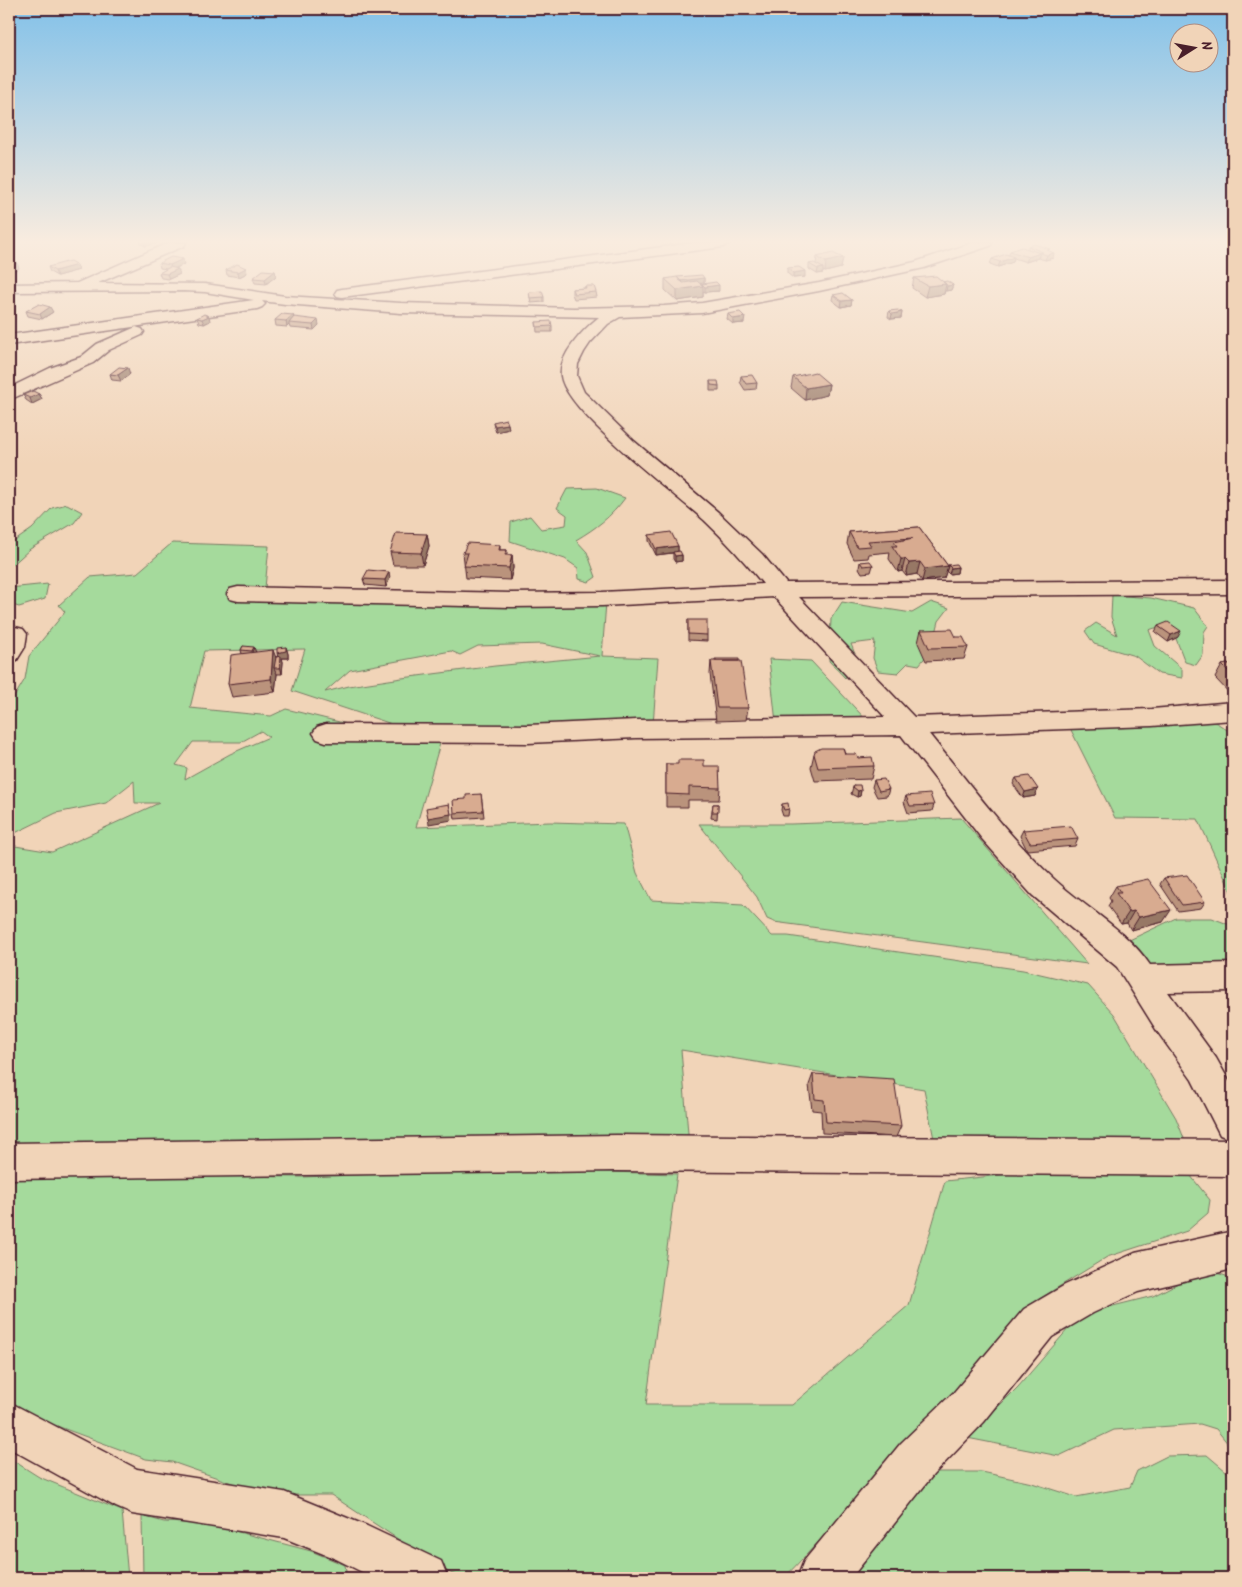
<svg xmlns="http://www.w3.org/2000/svg" width="1242" height="1587" font-family="Kalam,sans-serif">
<style>
.green{fill:#a5da9c;stroke:#787c64;fill-rule:evenodd}
.lines{fill:none;stroke-linecap:round;stroke-linejoin:round}
.minor-casing{stroke:#4a1f2b;stroke-width:3}
.minor{fill:#f1d4b8;fill-rule:evenodd}
.wall{fill:#ba937c;stroke:#4a1f2b}
.shaded-wall{fill:#977865;stroke:#4a1f2b}
.building{fill:#d8ab90;stroke:#4a1f2b}
</style>
<rect width="100%" height="100%" fill="#f1d4b8"/>
<filter id="ink" filterUnits="userSpaceOnUse"><feTurbulence type="fractalNoise" baseFrequency=".02" numOctaves="2"/><feDisplacementMap in="SourceGraphic" scale="10" xChannelSelector="R" yChannelSelector="G"/><feConvolveMatrix kernelMatrix="1 2 1 2 8 2 1 2 1" color-interpolation-filters="sRGB"/></filter>
<g filter="url(#ink)">
<!-- green -->
<path class="green" d="M597,488L625,498C611,517 596,528 576,540L587,552L596,577L589,582L579,579L578,568L565,559L510,541L511,522L530,516L541,529L566,525L567,515L557,508L567,489Z
M67,504L82,512L74,523L30,549L9,568V545L32,529L52,508Z
M172,543L269,546L265,588L233,590L228,599L386,602H606L602,656L658,658L653,725L404,728L292,691L305,649L204,651L190,708L271,716L286,709L364,728L441,740L416,827L550,822L624,824L637,873L651,900L743,905L772,936H788L1023,970L1088,985L1114,1014L1176,1118L1187,1146L936,1149L924,1089L681,1050L689,1145L9,1143V845L52,852L159,803H135L134,781L106,803L56,813L9,836V698L13,699L25,679L29,656L65,612L59,605L90,577L137,573ZM542,644L600,656L495,666L402,678L349,686L325,692L350,670L451,651L460,655L478,646ZM261,731L269,737L230,754L185,779L187,768L176,765L193,742H241Z
M48,584L45,599L19,607L9,604V588Z
M1112,595L1151,598L1194,608L1208,626L1204,632L1203,655L1196,665L1185,662L1173,631L1155,628L1149,630L1155,646L1182,669V678L1159,674L1135,656L1094,644L1085,631L1096,623L1117,635L1111,617Z
M842,602L912,613L931,602L949,608L939,621L932,649L919,665L908,663L898,673L878,671L873,658L875,641L851,644L858,662L845,678L829,661L831,619Z
M769,659L811,661L870,724L776,723Z
M1203,719L1217,723L1233,734V896L1198,819L1115,818L1070,728Z
M961,818L1087,964L774,922L767,919L757,897L699,824H791Z
M1176,918H1212L1233,926V968L1140,969L1123,943Z
M505,1169L677,1174L646,1405H792L909,1305L945,1181L1030,1172L1190,1175L1210,1200L1208,1213L1187,1231L1107,1257L1023,1309L931,1424L784,1578H463L448,1572L331,1495H290L235,1484L172,1462L146,1459L30,1416L9,1403V1174L303,1177Z
M1201,1268L1226,1276L1233,1281V1450L1216,1429L1200,1424L1114,1430L1059,1456L967,1438L1018,1387L1081,1314L1153,1296L1192,1276Z
M1207,1455L1233,1477V1578H850L868,1559L904,1493L935,1472H982L1032,1483L1076,1497L1130,1487L1137,1471L1167,1456Z
M9,1458L39,1477L122,1511L128,1578H9Z
M142,1516L164,1522L208,1524L311,1551L345,1565L347,1578H143Z"/>
<g class="lines">
<!-- minor casing -->
<g class="minor-casing">
<path id="minor" d="M168,243H186L184,246L98,283L205,284L285,296L401,303L574,308L664,306L702,303L819,283L915,262L972,243H992L990,246L924,268L819,291L702,313L620,317L608,324L590,343L584,352L578,364L577,376L584,392L634,441L718,512L762,554L786,583L1233,580V594L799,597L914,717L1152,709L1233,702V720L1152,726L929,734C969,783 1007,835 1054,879C1085,908 1126,929 1150,965L1233,963V991L1168,992L1216,1058L1233,1088V1176L617,1171L9,1179V1143L617,1135L1233,1140L1220,1135L1192,1080L1157,1031L1117,967L1032,895L982,839L901,735L636,738L528,743L326,742L317,739L313,733L317,727L326,724L528,725L636,720L885,717L774,597L602,606L511,607L238,601L230,599L227,594L230,589L238,587L511,593L602,592L763,584C745,562 725,540 704,520C674,493 565,411 561,376C558,355 584,329 599,317L401,313L285,304L262,301L265,304L262,307L257,309L9,345V335L254,300L205,292L184,291L9,292V284L77,283Z
M693,243H730L723,247L342,297L337,296L335,293L337,290L342,289Z
M136,327L142,329L144,332L142,335L109,350L93,363L9,400V388L50,368L81,357L97,344Z
M15,627L23,629L27,634L25,647L17,660L9,663V628Z
M1233,1231V1269L1138,1292L1093,1313L1052,1337L984,1422L933,1475L851,1578H797L804,1561L901,1443L954,1392L1024,1309L1065,1285L1135,1253Z
M9,1402L137,1469L284,1492L367,1526L441,1561L448,1578H374L336,1559L284,1538L132,1514L116,1507L9,1448Z"/>
</g>
<!-- minor -->
<use href="#minor" class="minor"/>
</g>
<!-- wall -->
<path class="wall" d="M140,243H157L145,246Z
M1028,246L1049,251L1053,258L1045,260L1038,258L1039,256L1038,258L1026,262L1014,258L1013,262L998,267L990,264L992,259L1009,255L1010,251L1028,249Z
M817,257L843,258L841,268L825,272L823,271V273L817,274L809,269V264H816Z
M9,263L19,268L14,271L10,270L11,272L9,273Z
M159,263L184,264L176,268L180,274L169,279L161,278L159,273L167,269L160,268Z
M48,267L79,270L57,276L50,272Z
M787,268L805,277L793,278L787,273Z
M226,270L247,273L239,277L227,275Z
M275,271L276,276L266,284L255,283L253,278Z
M704,278V283H700L702,285V284L719,291L705,292L703,291V297L677,301L665,290V279Z
M914,278L943,282L953,285L951,290L945,291L944,294L925,297L912,288Z
M585,286L596,292L597,297L574,299L572,294V289L585,288Z
M529,292L544,297V302L531,303Z
M833,295L852,300L851,305L841,307L832,300Z
M26,311L53,312L42,319L28,316Z
M889,311L902,312L901,318L891,319L888,317Z
M728,314L744,323L733,324L727,319Z
M293,315L294,318L319,325L314,330L290,328L289,325L287,327L276,326L275,320Z
M197,318L210,321L204,324L199,323Z
M536,322L552,326V332H537Z
M110,374H130L121,381L112,380Z
M741,376L757,383L756,389L745,390L740,382Z
M793,377L829,384L827,395L805,400L791,388Z
M710,381L719,386V391H710Z
M39,394L42,399L32,404L26,400L23,395Z
M493,422L508,424L509,429L496,432L494,427Z
M1231,477L1233,478V492L1230,491L1228,483Z
M919,527L948,566L944,578L922,581L917,574L906,576L902,571L898,572L889,559L890,552L869,554L868,558L854,559L847,544L849,532Z
M427,534L429,546L423,565H393L390,552Z
M649,535L678,546V551L682,555V561L675,562L673,559V553L656,555L649,541Z
M500,545V550H507V555H512L513,568L510,580L466,578L463,553Z
M860,562L873,565L871,572L862,573L859,568Z
M948,565L958,567L957,573L949,574L946,571Z
M390,578L386,587L365,585L363,579Z
M688,620L707,635V641L688,640Z
M1158,626L1178,637L1168,642L1155,632Z
M921,630L956,637L968,647L964,659L926,661L918,643Z
M243,646L256,652L276,657L278,656L286,647L288,654V658H282L283,662L282,674H277L275,692L232,697L228,684L242,654L241,650Z
M711,661L748,708L746,720L716,721L710,674Z
M1233,663V697L1215,678L1222,665Z
M814,754H845L858,758L874,766L871,779L815,781L811,767Z
M666,764L704,766L720,788L719,800H688V807H666Z
M1016,778L1038,789L1035,796L1023,798L1013,784Z
M874,780L889,789L887,796L877,797L872,787Z
M853,787L861,790L860,796L857,797L851,794Z
M481,794L484,817L455,819L454,813L466,799Z
M906,796L934,805L932,811L908,813L904,802Z
M713,804H718L717,819L711,818Z
M782,804L789,809L788,816H783L781,810Z
M1023,830L1078,839L1075,846L1027,850L1020,836Z
M1164,878L1205,902L1201,908L1178,911L1160,884Z
M1116,886L1163,922L1131,930L1127,923L1121,924L1108,906L1111,901L1109,898Z
M813,1074L901,1126L896,1137L822,1133L821,1111L812,1110L809,1085Z"/>
<!-- shaded-wall -->
<path class="shaded-wall" d="M144,243H157L145,246Z
M1040,253L1038,258L1026,262L1028,257Z
M1054,253L1053,258L1045,260L1047,255Z
M1014,257L1013,262L998,267L1000,262Z
M843,258L841,268L825,272L826,262Z
M183,259L184,264L172,270L170,265Z
M17,263L19,268L14,271L12,265Z
M77,265L79,270L57,276L55,271Z
M246,268L247,273L239,277L238,272Z
M823,268V273L817,274L818,269Z
M178,269L180,274L169,279L167,274Z
M275,271L276,276L266,284L265,279Z
M805,271V277L793,278V273Z
M704,278V283L677,286L678,281Z
M946,284L944,294L925,297L928,286Z
M719,285V291L705,292V287Z
M953,285L951,290L946,291L947,286Z
M703,286V297L677,301V290Z
M852,300L851,305L841,307L842,301Z
M50,307L53,312L42,319L40,314Z
M902,312L901,318L891,319L892,314Z
M293,315L294,320L289,323V325L287,327L286,321Z
M209,316L210,321L204,324L202,319Z
M745,317L744,323L733,324V319Z
M318,320L319,325L314,330L313,325Z
M128,368L130,374L121,381L118,375Z
M829,384L827,395L805,400L806,388Z
M39,394L42,399L32,404L30,398Z
M508,424L509,429L496,432L495,426Z
M427,534L429,546L423,565L421,553Z
M678,546V552L656,555V549Z
M512,555L513,568L510,580L509,568Z
M682,555V561L675,562V556Z
M901,559H905L902,571L898,572Z
M920,562L917,574L906,576L909,563Z
M948,566L944,578L922,581L925,569Z
M958,567L957,573L949,574L951,568Z
M389,572L390,578L386,587L385,580Z
M1181,631L1178,637L1168,642L1171,635Z
M254,647L256,653L254,657L252,651Z
M286,647L288,654V658H282L283,662L282,674L277,653Z
M273,650L278,663L274,668L277,674L275,692L271,679Z
M1038,789L1035,796L1023,798L1025,792Z
M861,790L860,796L857,797L858,791Z
M449,804L452,820L429,824L428,818Z
M1171,910L1163,922L1131,930L1139,917Z
M1134,911L1127,923L1121,924L1129,912Z"/>
<!-- building -->
<path class="building" d="M1034,244L1050,249L1047,250L1054,253L1047,255L1040,253L1043,252L1028,246Z
M1022,247L1040,253L1028,257L1010,251Z
M833,253L843,258L826,262L817,257Z
M1006,254L1014,257L1000,262L992,259Z
M171,257L183,259L170,265L159,263Z
M70,261L77,265L55,271L48,267Z
M11,262L17,263L12,265H9V263Z
M814,263L823,268L818,269L809,264Z
M237,264L246,268L238,272L226,270Z
M170,267L178,269L167,274L159,273Z
M799,267L805,271L793,273L787,268Z
M263,270L275,271L265,279L253,278Z
M702,275L704,278L680,281L677,277Z
M936,276L946,284L928,286L914,278Z
M677,277L683,283L697,281L703,286L677,290L665,279Z
M947,281L953,285L947,286L946,284L943,282Z
M716,282L719,285L705,287L702,284Z
M585,286H594L596,292L574,294L572,289L586,288Z
M542,291L544,297L530,298L529,292Z
M843,293L852,300L842,301L833,295Z
M39,304L50,307L40,314L26,311Z
M898,310L902,312L892,314L889,311Z
M740,312L745,317L733,319L728,314Z
M204,314L209,316L202,319L197,318Z
M282,314L293,315L286,321L275,320Z
M294,317L318,320L313,325L289,323Z
M551,321L552,326L537,327L536,322Z
M119,367L128,368L118,375L110,374Z
M815,372L829,384L806,388L793,377Z
M752,375L757,383L746,384L741,376Z
M710,381H718L719,386L711,385Z
M33,391L39,394L30,398L23,395Z
M506,419L508,424L495,426L493,422Z
M1231,477L1233,478V485Z
M919,527L948,566L925,569L920,562L909,563L905,559H901L892,546H897L894,542L913,538L868,541L871,546L857,547L849,532Z
M671,532L678,546L656,549L649,535Z
M396,533L427,534L421,553L390,552Z
M467,543L500,545L499,550H507L505,555H512L509,568L464,566L468,553H463Z
M680,551L682,555L675,556L673,552Z
M870,561L873,565L863,566L860,562Z
M956,564L958,567L951,568L948,565Z
M368,570L389,572L385,580L363,579Z
M688,620H707V635L688,634Z
M1168,622L1181,631L1171,635L1158,626Z
M952,629L956,637H963L968,647L929,648L921,630Z
M243,646L254,647L252,651L241,650Z
M286,647V651L277,653V648Z
M273,650L271,679L228,684L231,655Z
M281,656L280,668H274L276,657Z
M715,659H739V661H715Z
M711,661H741L748,708H717Z
M1233,663V676L1222,665Z
M821,748H843L845,754H856L858,758L872,757L874,766L818,768L814,754L815,751Z
M678,760H704V766H719L720,788L689,787V795L666,794V764H678Z
M1029,776L1038,789L1025,792L1016,778Z
M884,779L889,789L879,791L874,780Z
M854,785H860L861,790L858,791L853,787Z
M481,794L483,811L454,813L453,800L466,799V795Z
M930,794L934,805L910,806L906,796Z
M788,803L789,809L784,810L782,804Z
M449,804L451,814L428,818L426,808Z
M713,804H718V812H712Z
M1071,826L1078,839L1030,843L1023,830Z
M1187,875L1205,902L1182,905L1164,878Z
M1148,879L1171,910L1139,917L1134,911L1129,912L1116,893H1121L1116,886Z
M813,1074L894,1079L901,1126L826,1122L824,1100L815,1099Z"/>
</g>
<!-- sky -->
<linearGradient id="sky" x2="0" y2="1"><stop stop-color="#82c1e9"/><stop offset="0.52" stop-color="#f9ecdf"/><stop offset="1" stop-color="#f9ecdf" stop-opacity="0"/></linearGradient>
<rect width="1242" height="465" fill="url(#sky)"/>
<!-- margin -->
<rect width="1242" height="1587" fill="none" stroke="#f1d4b8" stroke-width="30"/>
<rect x="15" y="15" width="1212" height="1557" fill="none" stroke="#4a1f2b" stroke-width="2" filter="url(#ink)"/>
<!-- north arrow -->
<g transform="translate(1194 48) rotate(79)"><circle r="24" fill="#f1d4b8" stroke="#ae8c80"/>
<path d="M0-4L9 19L0 12L-9 19Z" fill="#4a1f2b"/>
<text y="-8" font-size="14" font-weight="bold" text-anchor="middle" fill="#4a1f2b">N</text>
</g>
</svg>
